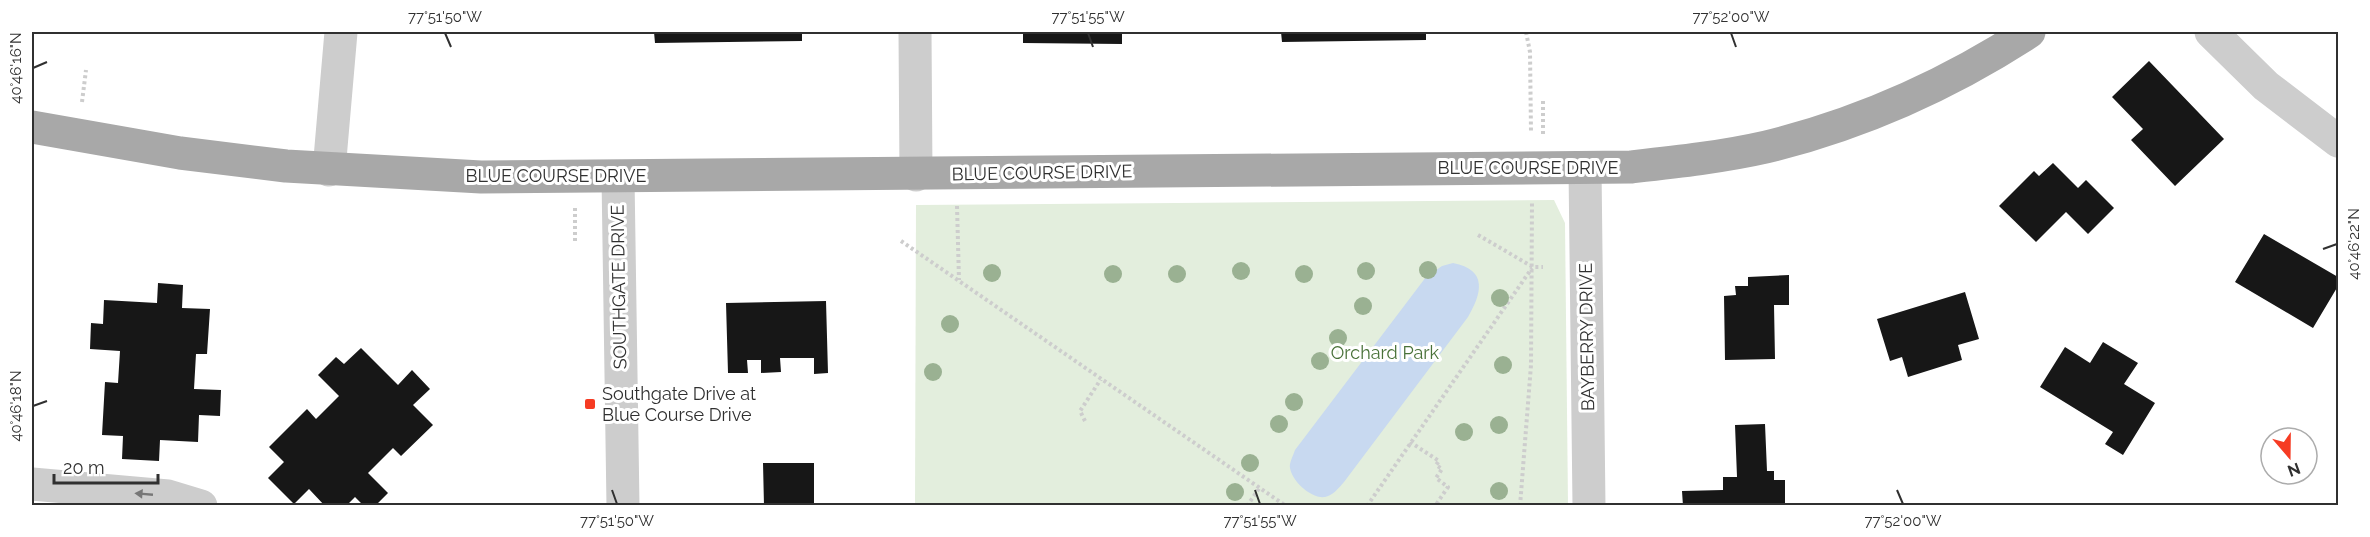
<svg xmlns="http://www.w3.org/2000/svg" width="2370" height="537" font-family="Raleway,sans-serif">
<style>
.green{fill:#e3eedd}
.water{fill:#c8d9f0}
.building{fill:#171717}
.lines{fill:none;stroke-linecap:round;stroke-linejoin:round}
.path{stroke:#cdcdcd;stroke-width:4;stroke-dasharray:3 3;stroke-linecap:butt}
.minor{stroke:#cdcdcd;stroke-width:33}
.major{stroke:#a8a8a8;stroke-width:33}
.tree{fill:#9ab192}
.oneway{fill:#777}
.ticks{fill:none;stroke:#303030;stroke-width:2}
.poi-dot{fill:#f63b23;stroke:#fff;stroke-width:2}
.labels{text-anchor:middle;stroke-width:6;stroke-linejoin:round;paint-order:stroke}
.street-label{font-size:18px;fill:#303030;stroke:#fff}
.park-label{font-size:18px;fill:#487138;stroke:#fff}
.poi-label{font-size:18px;fill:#303030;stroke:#fff;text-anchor:start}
.neatline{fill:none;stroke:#303030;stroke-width:2}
.ticks-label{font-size:15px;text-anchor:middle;fill:#303030}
</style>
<rect width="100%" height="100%" fill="#fff"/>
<!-- green -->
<path class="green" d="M1554,200L1565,223L1568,505L915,506L916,205Z"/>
<!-- water -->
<path class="water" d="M1453,263C1488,270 1482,293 1468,317L1344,482C1339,488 1332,496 1325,497C1311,499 1292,481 1290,468C1289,463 1293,456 1295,450L1426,277L1442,266Z"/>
<!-- building -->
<path class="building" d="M654,32H802V41L655,43Z
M1023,32H1122V44L1023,43Z
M1281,32H1426V40L1282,42Z
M2149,61L2224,139L2175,186L2131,140L2143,129L2112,97Z
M2053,163L2078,188L2086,180L2114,208L2088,234L2066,212L2036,242L1999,206L2034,171L2039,176Z
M2264,234L2338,277V286L2313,328L2235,282Z
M1789,275V305H1774L1775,359L1725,360L1724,296L1736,295L1735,286H1748V277Z
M158,283L183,285L182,308L210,309L207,354H196L194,389L221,390L220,416L199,415L198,442L160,440L159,461L122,459L123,436L102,435L105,382L118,383L120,351L90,349L91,323L103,324L104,300L157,303Z
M1965,292L1979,339L1958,345L1962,360L1908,377L1902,357L1890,361L1877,319Z
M826,301L828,373L814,374V358H780L781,372L761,373V360H747L748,373H728L726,303Z
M2103,342L2138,363L2124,384L2155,403L2123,455L2105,444L2113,432L2040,387L2065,347L2090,363Z
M361,348L398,385L412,370L430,389L413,405L433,425L401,456L393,448L368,473L388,493L375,506H364L355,497L346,506H325L309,489L294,504L268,478L284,462L269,447L307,409L316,419L339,396L318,375L336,357L344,364Z
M1765,424L1767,471H1774V480H1785V503L1683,506L1682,491L1723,490V477H1737L1735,425Z
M763,463H814V506H764Z"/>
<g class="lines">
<!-- path -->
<path class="path" d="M1526,32L1530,52L1531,133
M1543,101V134
M82,102L86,70
M957,206L959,280
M575,208V243
M1478,235L1533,267H1543
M901,241L1286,506
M1085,421L1080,411L1101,379
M1410,442L1439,461L1436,465L1442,469L1436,478L1448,487L1435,506
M1247,506L1260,487
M1367,506L1532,268
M1520,506L1531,365L1532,201"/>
<!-- minor -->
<path class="minor" d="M915,32L916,175
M2211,32L2266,86L2338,141
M1585,168L1589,506
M329,170L341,32
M618,177L623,506
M32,484L168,496L201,506"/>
<!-- major -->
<path class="major" d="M32,127L180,153L286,166L481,177L1631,167C1676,162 1722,157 1766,147C1860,124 1949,84 2029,32"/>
</g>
<!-- trees -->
<g class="tree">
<circle cx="1428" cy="270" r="9"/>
<circle cx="1241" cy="271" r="9"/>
<circle cx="1366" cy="271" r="9"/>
<circle cx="992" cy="273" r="9"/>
<circle cx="1113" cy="274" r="9"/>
<circle cx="1177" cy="274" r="9"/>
<circle cx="1304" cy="274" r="9"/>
<circle cx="1500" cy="298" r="9"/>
<circle cx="1363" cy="306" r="9"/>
<circle cx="950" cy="324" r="9"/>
<circle cx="1338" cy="338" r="9"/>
<circle cx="1320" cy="361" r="9"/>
<circle cx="1503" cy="365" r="9"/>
<circle cx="933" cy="372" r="9"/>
<circle cx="1294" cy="402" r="9"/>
<circle cx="1279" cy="424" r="9"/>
<circle cx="1499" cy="425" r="9"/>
<circle cx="1464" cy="432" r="9"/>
<circle cx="1250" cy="463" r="9"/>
<circle cx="1499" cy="491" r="9"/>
<circle cx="1235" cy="492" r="9"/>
</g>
<!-- one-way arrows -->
<defs><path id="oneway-solid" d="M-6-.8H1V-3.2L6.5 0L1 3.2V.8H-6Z" transform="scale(1.5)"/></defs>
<use class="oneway" href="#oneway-solid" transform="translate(144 494) rotate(-175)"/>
<!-- ticks -->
<path class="ticks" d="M445,33L451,47M1088,33L1093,47M1731,33L1736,47M33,68L47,62M2323,249L2337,244M33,406L47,401M612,490L617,504M1255,490L1260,504M1897,490L1903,504"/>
<!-- markers -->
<rect class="poi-dot" x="584" y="398" width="12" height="12" rx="3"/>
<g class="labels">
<!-- street labels -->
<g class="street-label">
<text x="1528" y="174">BLUE COURSE DRIVE</text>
<text transform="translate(1042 173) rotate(-1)" y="6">BLUE COURSE DRIVE</text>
<text x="556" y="182">BLUE COURSE DRIVE</text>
<text transform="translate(619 287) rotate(-91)" y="6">SOUTHGATE DRIVE</text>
<text transform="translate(1587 337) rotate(-91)" y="6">BAYBERRY DRIVE</text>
</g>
<!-- park labels -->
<g class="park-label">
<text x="1385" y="359">Orchard Park</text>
</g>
<!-- poi labels -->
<g class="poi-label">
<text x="602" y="400">Southgate Drive at<tspan x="602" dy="21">Blue Course Drive</tspan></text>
</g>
</g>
<!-- border -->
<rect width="2370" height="537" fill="none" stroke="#ffffff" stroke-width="66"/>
<!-- north arrow -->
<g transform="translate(2289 456) rotate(160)"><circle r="28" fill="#ffffff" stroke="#acacac" stroke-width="1.5"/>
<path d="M0-4.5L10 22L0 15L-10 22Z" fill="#f63b23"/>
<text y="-9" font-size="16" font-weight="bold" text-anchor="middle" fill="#303030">N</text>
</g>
<!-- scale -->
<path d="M54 474v9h104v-9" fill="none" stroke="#303030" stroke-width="3"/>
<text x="63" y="474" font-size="18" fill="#303030" stroke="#ffffff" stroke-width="4.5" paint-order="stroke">20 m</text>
<rect x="33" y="33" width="2304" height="471" class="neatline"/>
<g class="ticks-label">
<text x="445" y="22">77°51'50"W</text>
<text x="1088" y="22">77°51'55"W</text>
<text x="1731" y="22">77°52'00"W</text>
<text transform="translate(16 68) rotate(-90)" y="5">40°46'16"N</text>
<text transform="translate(2354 244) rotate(-90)" y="5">40°46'22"N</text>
<text transform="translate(16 406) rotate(-90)" y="5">40°46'18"N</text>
<text x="617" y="526">77°51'50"W</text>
<text x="1260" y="526">77°51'55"W</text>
<text x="1903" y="526">77°52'00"W</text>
</g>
</svg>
